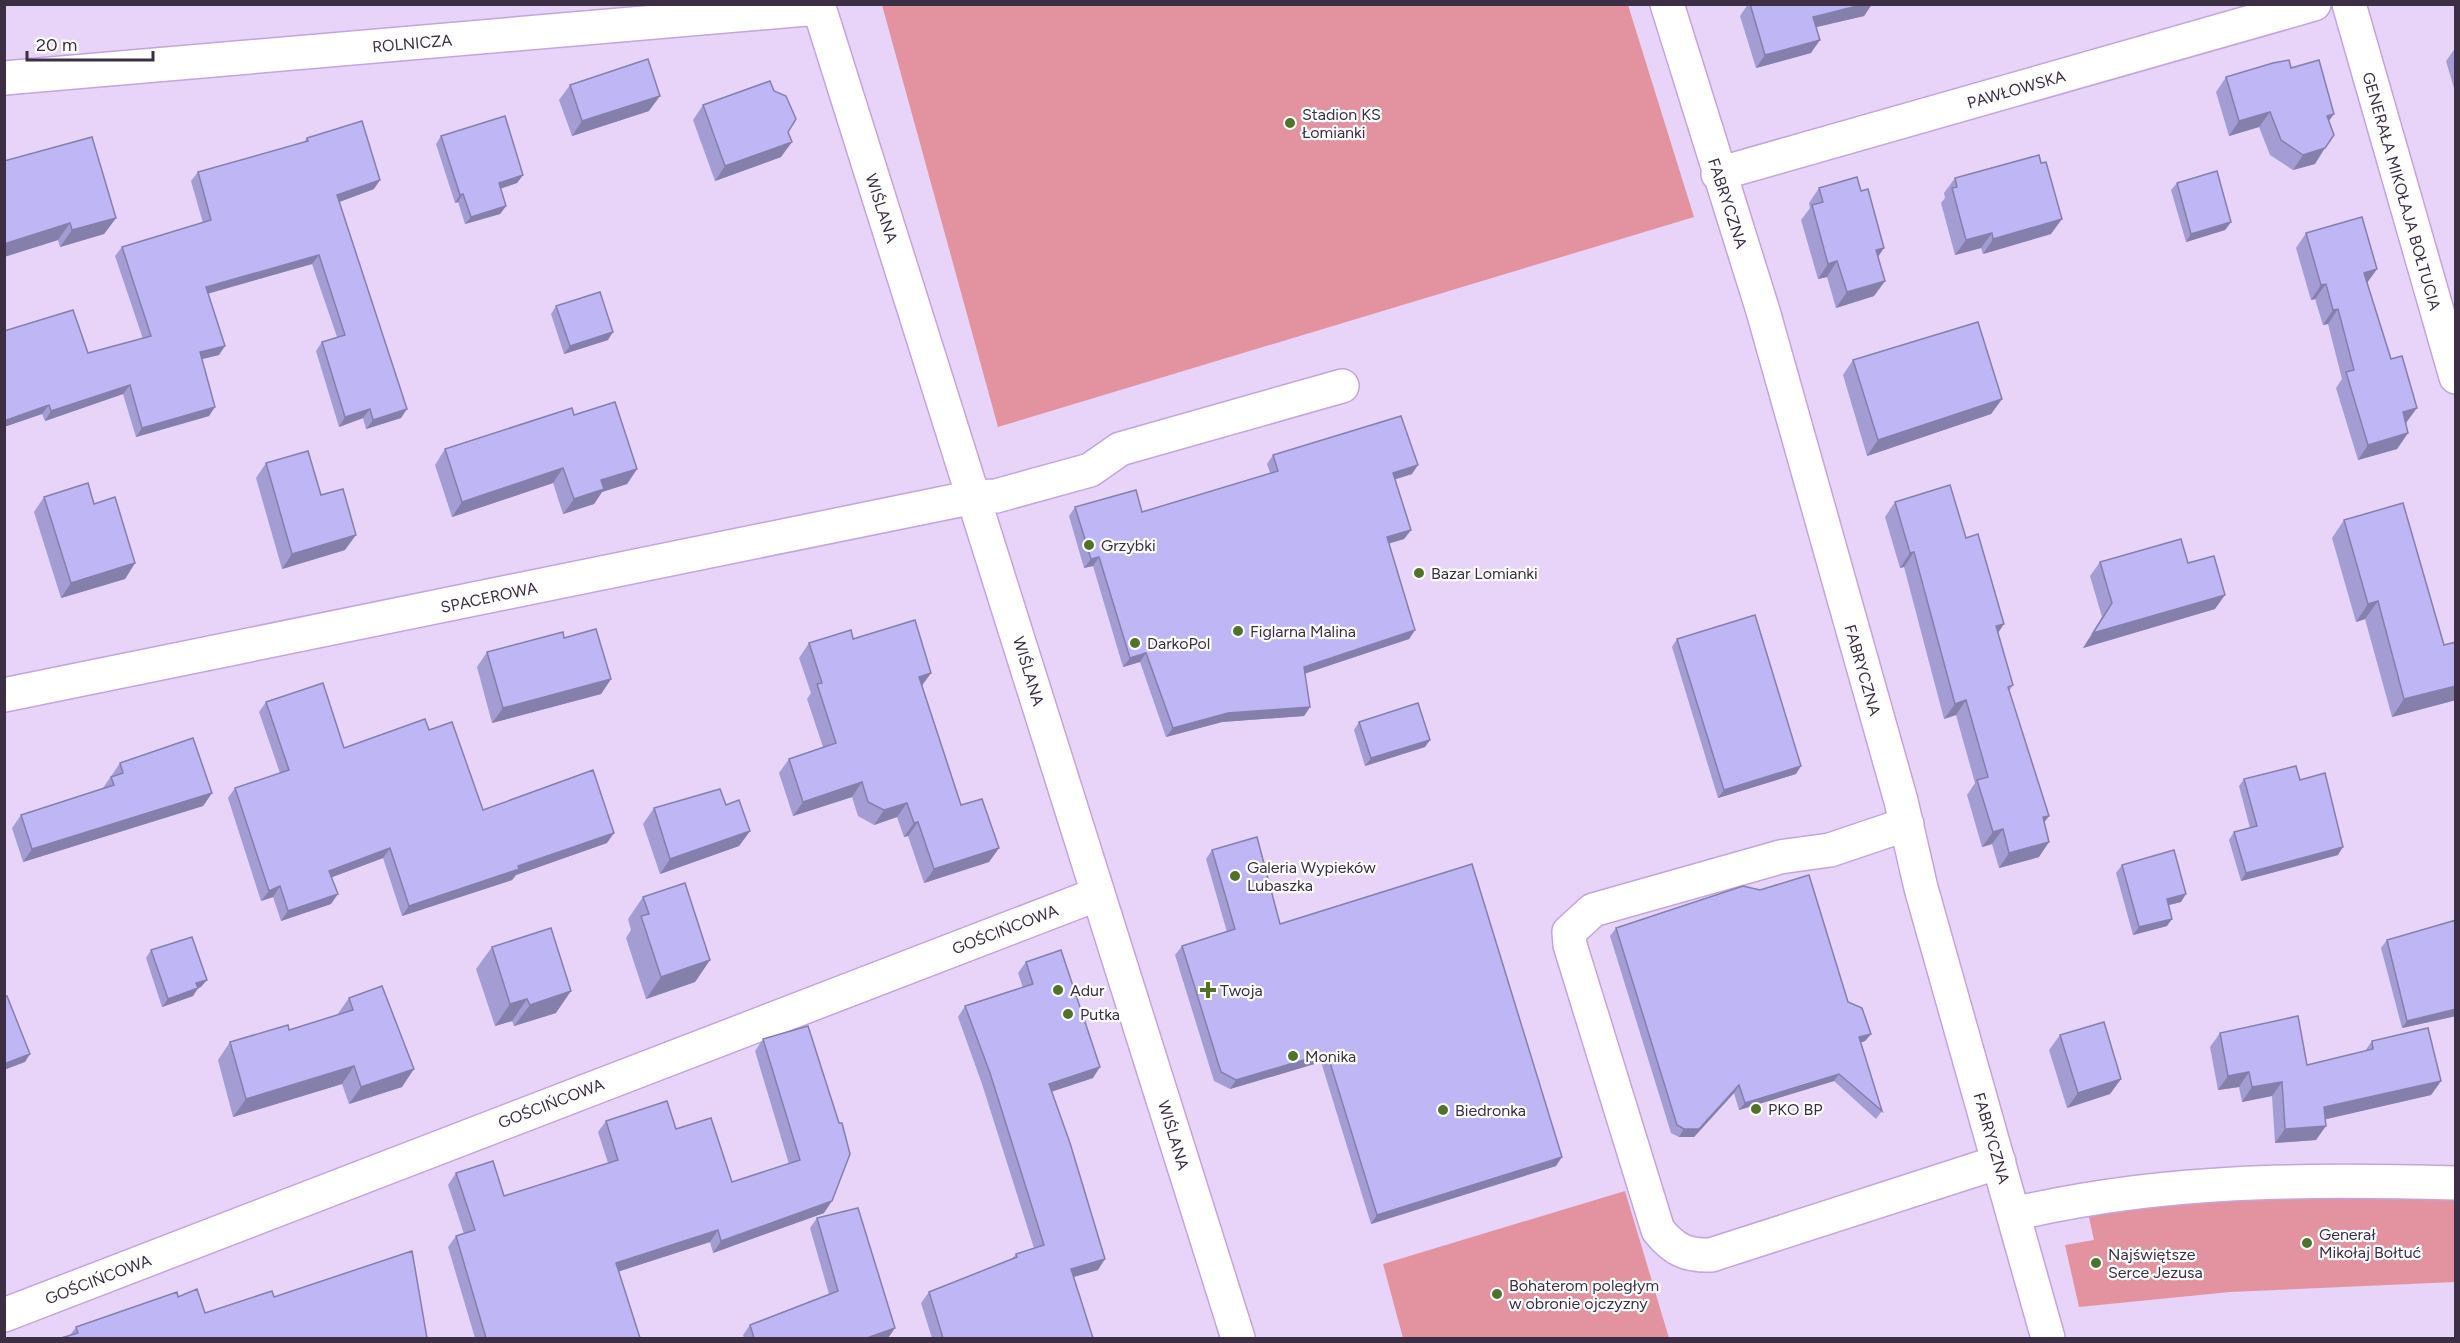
<svg xmlns="http://www.w3.org/2000/svg" width="2460" height="1343" font-family="Figtree,sans-serif">
<style>
.green{fill:#e2939f}
.lines{fill:none;stroke-linecap:round;stroke-linejoin:round}
.minor-casing{stroke:#c4a4de;stroke-width:36}
.minor{stroke:#fff;stroke-width:33}
.wall{fill:#a39dd3}
.shaded-wall{fill:#857fac}
.building{fill:#beb6f5;stroke:#857fac;stroke-width:1.5}
.poi-dot{fill:#517229;stroke:#fefefe;stroke-width:2}
.labels{text-anchor:middle;stroke-width:4.5;stroke-linejoin:round;paint-order:stroke}
.street-label{font-size:16px;fill:#3b2e45;stroke:#fefefe}
.poi-label{font-size:16px;fill:#3b2e45;stroke:#fefefe;text-anchor:start}
</style>
<rect width="100%" height="100%" fill="#e7d4f8"/>
<!-- green -->
<path class="green" d="M882,5H1628L1694,217L998,427Z
M1625,1191L1669,1338H1403L1383,1264Z
M2315,1193L2455,1198V1282L2230,1292L2079,1307L2065,1245L2094,1240L2088,1213L2174,1201Z"/>
<g class="lines">
<!-- minor casing -->
<g class="minor-casing">
<path id="minor" d="M818,4L1238,1338
M1667,4L1763,311L1901,801L1921,888L2048,1338
M2349,4L2456,377
M4,78L818,8
M1718,174L2314,4
M4,695L974,497L996,496L1090,470L1120,449L1342,386
M1907,824L1830,850L1780,857L1593,910L1569,932L1570,945L1658,1230C1673,1249 1686,1256 1711,1255L1999,1162
M2014,1214C2161,1179 2306,1179 2456,1183
M4,1315L1098,894"/>
</g>
<!-- minor -->
<use href="#minor" class="minor"/>
</g>
<!-- wall -->
<path class="wall" d="M1748,4H1872L1864,16L1816,27L1811,53L1756,68L1740,16Z
M2456,47V95L2446,61Z
M2291,68L2315,164L2293,170L2270,155L2259,127L2229,136L2216,92L2226,77Z
M570,85L649,111L572,136L559,100Z
M703,105L788,132L781,157L715,181L693,120Z
M441,136L523,175L517,183L500,188L506,206L500,214L465,224L458,202L455,203L436,144Z
M307,138L374,189L339,202L401,418L366,429L363,418L339,427L316,351L322,342L337,337L312,264L208,293L219,355L202,359L209,416L136,437L123,394L45,421L42,414L4,427L88,353L143,339L115,256L122,247L203,223L191,181L198,172L304,142Z
M4,161L116,218L104,234L60,247L58,240L4,257Z
M1955,178L2051,234L1983,254L1981,248L1955,255L1941,203L1945,198L1944,193Z
M2177,183L2231,222L2225,230L2186,242L2171,190Z
M1819,188L1878,257L1885,281L1874,296L1836,308L1827,277L1818,279L1801,220L1810,208L1809,203Z
M2306,233L2377,269L2367,283L2406,423L2408,433L2397,449L2358,460L2336,388L2342,379L2328,324L2323,325L2315,299L2311,300L2296,248Z
M556,306L608,340L564,354L551,314Z
M1853,360L2002,399L1991,414L1867,456L1843,375Z
M574,415L637,469L627,484L602,492L594,504L563,514L553,483L452,517L435,465L445,449Z
M1273,455L1412,474L1395,479L1411,530L1404,539L1389,543L1415,630L1409,639L1305,673L1310,707L1304,716L1222,722L1166,737L1140,662L1123,667L1093,566L1084,568L1069,516L1075,507L1142,512L1270,473L1267,464Z
M266,463L321,495L345,550L282,569L256,478Z
M44,497L94,504L135,563L125,579L61,598L34,512Z
M1895,502L1966,538L1998,633L2013,685L2009,691L2044,822L2039,857L1999,868L1992,844L1982,847L1967,795L1975,783L1956,715L1944,719L1904,567L1900,568L1885,517Z
M2344,520L2444,645L2456,642V700L2392,717L2365,619L2356,622L2332,538Z
M2100,562L2188,563L2215,609L2083,648L2102,617L2090,576Z
M564,638L611,679L601,694L492,723L477,667L487,652Z
M853,639L931,673L922,685L961,805L999,848L989,862L924,883L908,836L904,837L897,817L874,825L858,816L852,797L793,816L779,773L789,759L823,747L807,699L811,693L799,658L809,643Z
M1677,639L1796,774L1718,798L1672,647Z
M266,702L344,748L429,730L483,810L607,843L516,875L512,880L402,916L383,858L332,877L331,904L281,921L273,897L261,901L228,798L235,788L280,773L259,712Z
M1359,722L1425,747L1365,766L1354,730Z
M120,763L212,793L203,806L23,862L12,828L21,815L103,788Z
M2244,779L2300,780L2338,855L2241,881L2229,840L2234,832L2250,828L2239,786Z
M726,805L750,831L739,846L660,874L643,824L654,808Z
M1212,850L1280,924L1556,1166L1371,1224L1321,1062L1230,1089L1214,1081L1175,955L1182,946L1227,932L1206,859Z
M2122,865L2181,902L2168,905L2167,926L2133,935L2116,873Z
M643,897L710,960L695,982L646,999L626,938L631,930L628,919Z
M1616,928L1848,1002L1871,1034L1865,1041L1860,1043L1882,1111L1876,1119L1834,1081L1739,1110L1734,1093L1694,1137H1679L1671,1133L1610,936Z
M2387,940L2456,1016L2402,1028L2381,948Z
M492,947L556,1013L514,1026L512,1021L495,1026L476,969Z
M151,950L201,987L198,988L193,996L162,1007L146,958Z
M1026,962L1093,1078L1051,1092L1098,1270L1073,1277L1093,1338H932L921,1303L929,1292L1012,1259L1016,1254L1034,1248L982,1084L958,1017L965,1006L1023,988L1018,973Z
M349,998L402,1087L349,1104L342,1084L233,1117L218,1060L230,1042L289,1030L337,1015Z
M2220,1033L2307,1065L2365,1051L2372,1041L2441,1081L2431,1095L2325,1119L2316,1140L2275,1143L2272,1096L2242,1102L2239,1087L2218,1090L2210,1047Z
M2060,1035L2121,1079L2110,1094L2067,1108L2049,1050Z
M763,1039L824,1213L713,1253L710,1242L619,1271L640,1338H475L448,1247L456,1236L464,1234L448,1185L456,1173L504,1196L608,1163L598,1132L606,1121L676,1129L732,1182L789,1164L755,1051Z
M817,1218L895,1328L888,1338H744L743,1335L750,1325L829,1294L810,1228Z
M178,1297L205,1313L274,1297L427,1338L70,1335L76,1327Z"/>
<!-- shaded-wall -->
<path class="shaded-wall" d="M1865,4H1872L1864,16L1804,30L1813,17Z
M1820,40L1811,53L1756,68L1765,55Z
M660,96L649,111L572,136L582,121Z
M2270,112L2259,127L2229,136L2239,121Z
M2334,114L2323,129L2327,116Z
M792,142L781,157L715,181L725,166Z
M2325,148L2315,164L2293,170L2303,155Z
M523,175L517,183L494,191L499,183Z
M380,180L374,189L331,205L337,195Z
M463,194L458,202L455,203L460,195Z
M506,206L500,214L465,224L471,217Z
M116,218L104,234L60,247L72,230Z
M2062,219L2051,234L1983,254L1993,239Z
M2231,222L2225,230L2186,242L2191,234Z
M70,223L58,240L4,257V244Z
M1992,233L1981,248L1955,255L1966,240Z
M1884,248L1874,263L1876,250Z
M319,255L312,264L200,296L206,287Z
M1837,261L1827,277L1818,279L1828,264Z
M2377,269L2366,284L2364,273Z
M1885,281L1874,296L1836,308L1847,292Z
M2326,284L2315,299L2311,300L2321,285Z
M2338,309L2328,324L2323,325L2333,310Z
M613,332L608,340L564,354L570,346Z
M225,346L219,355L194,361L200,352Z
M130,385L123,394L45,421L51,411Z
M2002,399L1991,414L1867,456L1878,440Z
M49,405L42,414L4,427V421Z
M215,407L209,416L136,437L142,428Z
M2417,408L2406,423L2392,428L2403,412Z
M370,409L363,418L339,427L345,417Z
M407,409L401,418L366,429L373,420Z
M2408,433L2397,449L2358,460L2368,445Z
M1418,465L1412,474L1387,482L1393,473Z
M563,468L553,483L452,517L462,502Z
M637,469L627,484L602,492L594,504L563,514L574,499L601,480Z
M1411,530L1404,539L1381,546L1387,537Z
M356,535L345,550L282,569L292,554Z
M1914,552L1904,567L1900,568L1910,553Z
M1099,557L1093,566L1084,568L1091,559Z
M135,563L125,579L61,598L71,583Z
M2225,595L2215,609L2083,648L2093,633Z
M2378,601L2365,619L2356,622L2368,604Z
M2004,624L1994,639L1996,626Z
M1415,630L1409,639L1298,676L1304,667Z
M1146,653L1140,662L1123,667L1130,658Z
M931,673L921,687L919,677Z
M611,679L601,694L492,723L503,708Z
M2456,686V700L2392,717L2404,699Z
M1966,700L1956,715L1944,719L1955,704Z
M1310,707L1304,716L1222,722L1166,737L1173,728L1228,713Z
M1430,740L1425,747L1365,766L1371,758Z
M1801,766L1796,774L1718,798L1724,790Z
M862,782L852,797L793,816L803,802Z
M212,793L203,806L23,862L32,849Z
M907,803L897,817L874,825L884,810Z
M2049,816L2038,831L2043,817Z
M918,822L908,836L904,837L914,823Z
M2003,829L1992,844L1982,847L1993,832Z
M750,831L739,846L660,874L670,859Z
M614,833L607,843L516,875L512,880L402,916L409,906L518,866Z
M2049,842L2039,857L1999,868L2009,853Z
M2343,847L2338,855L2241,881L2246,873Z
M390,848L383,858L322,881L329,871Z
M999,848L989,862L924,883L934,869Z
M280,886L273,897L261,901L269,891Z
M338,894L331,904L281,921L288,911Z
M2186,894L2181,902L2161,907L2167,899Z
M2172,919L2167,926L2133,935L2139,927Z
M710,960L695,982L646,999L661,977Z
M207,980L201,987L198,988L193,996L162,1007L168,999L196,983Z
M571,991L556,1013L514,1026L530,1005Z
M527,999L512,1021L495,1026L510,1004Z
M2456,1009V1016L2402,1028L2407,1021Z
M1871,1034L1865,1041L1853,1045L1859,1037Z
M1327,1053L1321,1062L1230,1089L1236,1080Z
M30,1054L25,1062L4,1070V1064Z
M354,1066L342,1084L233,1117L246,1099Z
M1100,1067L1093,1078L1041,1095L1049,1084Z
M414,1069L402,1087L349,1104L361,1087Z
M2249,1072L2239,1087L2218,1090L2228,1076Z
M1839,1074L1834,1081L1739,1110L1745,1103Z
M2121,1079L2110,1094L2067,1108L2078,1093Z
M2441,1081L2431,1095L2314,1122L2324,1107Z
M2282,1082L2272,1096L2242,1102L2252,1087Z
M1739,1085L1734,1093L1694,1137H1679L1684,1129Z
M2326,1126L2316,1140L2275,1143L2285,1129Z
M1562,1157L1556,1166L1371,1224L1377,1215Z
M832,1201L824,1213L713,1253L721,1241Z
M718,1230L710,1242L608,1275L616,1263Z
M1105,1259L1098,1270L1063,1280L1071,1269Z
M895,1328L888,1338H867Z"/>
<!-- building -->
<path class="building" d="M1750,4H1865L1813,17L1820,40L1765,55Z
M648,59L660,96L582,121L570,85Z
M2289,60L2291,68L2319,60L2334,114L2327,116L2334,135L2325,148L2303,155L2281,140L2270,112L2239,121L2226,77L2273,63Z
M770,81L774,91L786,96L796,119L788,132L792,142L725,166L703,105Z
M505,116L523,175L499,183L506,206L471,217L463,194L460,195L441,136Z
M362,121L380,180L337,195L407,409L373,420L370,409L345,417L322,342L345,335L319,255L206,287L225,346L200,352L215,407L142,428L130,385L51,411L49,405L4,421V331L73,310L88,353L151,336L122,247L211,220L198,172L308,141L307,138Z
M92,137L116,218L72,230L70,223L4,244V161Z
M2039,155L2041,163L2046,162L2062,219L1993,239L1992,233L1966,240L1952,188L1957,187L1955,178Z
M2217,171L2231,222L2191,234L2177,183Z
M1857,177L1861,191L1868,189L1884,248L1876,250L1885,281L1847,292L1837,261L1828,264L1812,205L1823,202L1819,188Z
M2362,217L2377,269L2364,273L2391,359L2402,356L2417,408L2403,412L2408,433L2368,445L2346,372L2354,370L2338,309L2333,310L2326,284L2321,285L2306,233Z
M600,292L613,332L570,346L556,306Z
M1978,322L2002,399L1878,440L1853,360Z
M615,402L637,469L601,480L604,489L574,499L563,468L462,502L445,449L572,408L574,415Z
M1401,416L1418,465L1393,473L1411,530L1387,537L1415,630L1304,667L1310,707L1228,713L1173,728L1146,653L1130,658L1099,557L1091,559L1075,507L1136,490L1142,512L1278,471L1273,455Z
M308,451L321,495L343,489L356,535L292,554L266,463Z
M88,483L94,504L115,497L135,563L71,583L44,497Z
M1950,485L1966,538L1978,534L2004,624L1996,626L2013,685L2008,687L2049,816L2043,817L2049,842L2009,853L2003,829L1993,832L1977,780L1988,777L1966,700L1955,704L1914,552L1910,553L1895,502Z
M2403,503L2444,645L2456,642V686L2404,699L2378,601L2368,604L2344,520Z
M2181,539L2188,563L2214,556L2225,595L2093,633L2112,603L2100,562Z
M1755,615L1801,766L1724,790L1677,639Z
M915,620L931,673L919,677L961,805L982,799L999,848L934,869L918,822L914,823L907,803L884,810L868,802L862,782L803,802L789,759L836,743L817,684L822,683L809,643L851,630L853,639Z
M596,629L611,679L503,708L487,652L563,632L564,638Z
M323,683L344,748L425,719L429,730L452,722L483,810L593,770L614,833L518,866L519,869L409,906L390,848L329,871L338,894L288,911L280,886L269,891L235,788L289,770L266,702Z
M1418,703L1430,740L1371,758L1359,722Z
M193,738L212,793L32,849L21,815L114,785L111,777L123,773L120,763Z
M2296,766L2300,780L2325,773L2343,847L2246,873L2234,832L2257,826L2244,779Z
M720,789L726,805L739,800L750,831L670,859L654,808Z
M1257,837L1280,924L1472,864L1562,1157L1377,1215L1327,1053L1236,1080L1221,1072L1182,946L1235,929L1212,850Z
M2174,850L2186,894L2167,899L2172,919L2139,927L2122,865Z
M1809,875L1848,1002L1862,1008L1871,1034L1859,1037L1882,1111L1839,1074L1745,1103L1739,1085L1699,1129H1684L1677,1125L1616,928L1743,886L1760,890Z
M685,883L710,960L661,977L641,916L649,914L643,897Z
M2456,920V1009L2407,1021L2387,940Z
M551,928L571,991L530,1005L527,999L510,1004L492,947Z
M192,937L207,980L196,983L198,988L168,999L151,950Z
M1061,950L1100,1067L1049,1084L1070,1143L1105,1259L1071,1269L1093,1338H943L929,1292L1017,1257L1016,1254L1044,1245L990,1073L965,1006L1033,984L1026,962Z
M382,986L414,1069L361,1087L354,1066L246,1099L230,1042L288,1025L289,1030L353,1010L349,998Z
M7,996L30,1054L4,1064V997Z
M2298,1016L2307,1065L2373,1049L2372,1041L2428,1028L2441,1081L2324,1107L2326,1126L2285,1129L2282,1082L2252,1087L2249,1072L2228,1076L2220,1033Z
M2104,1022L2121,1079L2078,1093L2060,1035Z
M808,1026L839,1123H842L850,1154L832,1201L721,1241L718,1230L616,1263L640,1338H486L456,1236L475,1230L456,1173L493,1161L504,1196L618,1160L606,1121L667,1101L676,1129L711,1118L732,1182L800,1160L763,1039Z
M858,1208L895,1328L867,1338H754L750,1325L838,1291L817,1218Z
M412,1251L427,1338H61L78,1333L76,1327L177,1292L178,1297L197,1289L205,1313L272,1291L274,1297Z"/>
<!-- markers -->
<g class="poi-dot">
<circle cx="1290" cy="123" r="6"/>
<circle cx="1089" cy="545" r="6"/>
<circle cx="1419" cy="573" r="6"/>
<circle cx="1238" cy="631" r="6"/>
<circle cx="1135" cy="643" r="6"/>
<circle cx="1235" cy="876" r="6"/>
<circle cx="1058" cy="990" r="6"/>
<path d="M1205 981h6v6h6v6h-6v6h-6v-6h-6v-6h6z"/>
<circle cx="1068" cy="1014" r="6"/>
<circle cx="1293" cy="1056" r="6"/>
<circle cx="1756" cy="1109" r="6"/>
<circle cx="1443" cy="1110" r="6"/>
<circle cx="2307" cy="1243" r="6"/>
<circle cx="2096" cy="1263" r="6"/>
<circle cx="1497" cy="1294" r="6"/>
</g>
<g class="labels">
<!-- street labels -->
<g class="street-label">
<text transform="translate(412 43) rotate(-5)" y="6">ROLNICZA</text>
<text transform="translate(2016 89) rotate(-16)" y="6">PAWŁOWSKA</text>
<text transform="translate(2402 191) rotate(74)" y="6">GENERAŁA MIKOŁAJA BOŁTUCIA</text>
<text transform="translate(1728 203) rotate(72)" y="6">FABRYCZNA</text>
<text transform="translate(882 208) rotate(72)" y="6">WIŚLANA</text>
<text transform="translate(489 597) rotate(-12)" y="6">SPACEROWA</text>
<text transform="translate(1863 670) rotate(74)" y="6">FABRYCZNA</text>
<text transform="translate(1029 671) rotate(73)" y="6">WIŚLANA</text>
<text transform="translate(1005 929) rotate(-21)" y="6">GOŚCIŃCOWA</text>
<text transform="translate(551 1103) rotate(-21)" y="6">GOŚCIŃCOWA</text>
<text transform="translate(1174 1135) rotate(73)" y="6">WIŚLANA</text>
<text transform="translate(1992 1138) rotate(74)" y="6">FABRYCZNA</text>
<text transform="translate(98 1279) rotate(-21)" y="6">GOŚCIŃCOWA</text>
</g>
<!-- poi labels -->
<g class="poi-label">
<text x="1302" y="120">Stadion KS<tspan x="1302" dy="18">Łomianki</tspan></text>
<text x="1101" y="551">Grzybki</text>
<text x="1431" y="579">Bazar Lomianki</text>
<text x="1250" y="637">Figlarna Malina</text>
<text x="1147" y="649">DarkoPol</text>
<text x="1247" y="873">Galeria Wypieków<tspan x="1247" dy="18">Lubaszka</tspan></text>
<text x="1070" y="996">Adur</text>
<text x="1220" y="996">Twoja</text>
<text x="1080" y="1020">Putka</text>
<text x="1305" y="1062">Monika</text>
<text x="1768" y="1115">PKO BP</text>
<text x="1455" y="1116">Biedronka</text>
<text x="2319" y="1240">Generał<tspan x="2319" dy="18">Mikołaj Bołtuć</tspan></text>
<text x="2108" y="1260">Najświętsze<tspan x="2108" dy="18">Serce Jezusa</tspan></text>
<text x="1509" y="1291">Bohaterom poległym<tspan x="1509" dy="18">w obronie ojczyzny</tspan></text>
</g>
</g>
<!-- border -->
<rect width="2460" height="1343" fill="none" stroke="#3b2e45" stroke-width="12"/>
<!-- scale -->
<path d="M27 51v9h126v-9" fill="none" stroke="#3b2e45" stroke-width="3"/>
<text x="36" y="51" font-size="18" fill="#3b2e45" stroke="#fefefe" stroke-width="4.5" paint-order="stroke">20 m</text>
</svg>
